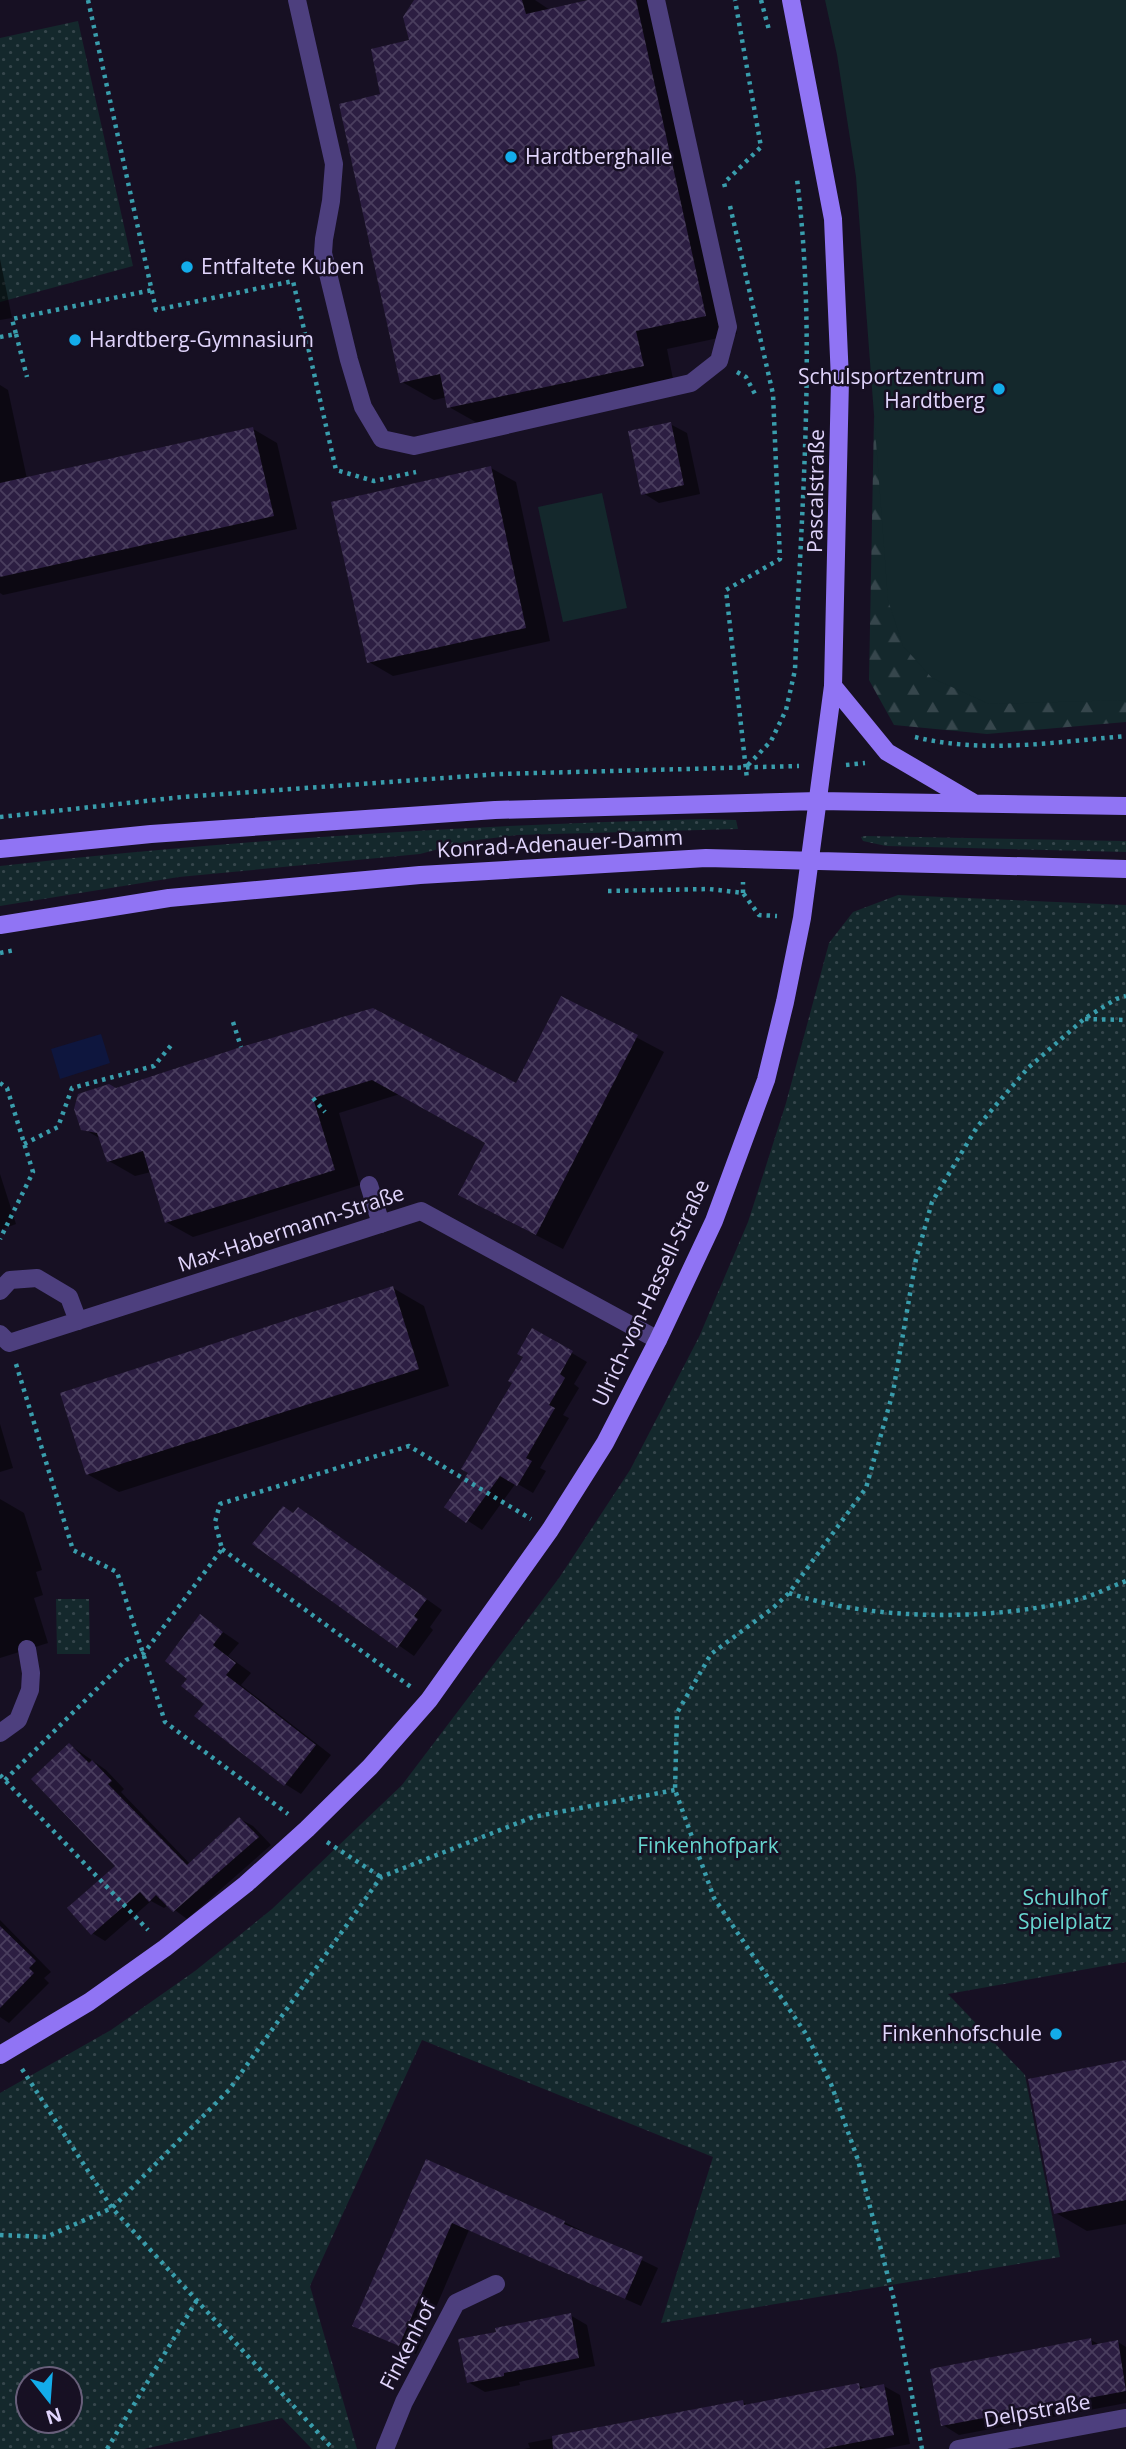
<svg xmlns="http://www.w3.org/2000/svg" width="1126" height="2449" font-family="'Open Sans',sans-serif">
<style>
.grass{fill:url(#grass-dots);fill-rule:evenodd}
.forest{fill:url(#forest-firs)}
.pitch{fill:#14282c}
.water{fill:#0e163e}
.shadow{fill:#0007}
.building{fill:url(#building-cross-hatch)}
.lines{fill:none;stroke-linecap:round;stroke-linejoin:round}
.path{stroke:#399dac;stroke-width:4.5;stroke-dasharray:3.5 5;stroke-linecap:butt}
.lane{stroke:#4d3f7e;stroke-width:18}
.street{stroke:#4d3f7e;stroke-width:18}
.secondary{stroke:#9074f4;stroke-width:18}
.poi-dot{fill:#13acea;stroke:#171023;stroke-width:2.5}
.labels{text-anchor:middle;stroke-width:5;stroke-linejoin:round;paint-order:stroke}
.poi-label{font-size:21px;fill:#e1d5fc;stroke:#171023;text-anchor:start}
.street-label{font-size:21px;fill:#e1d5fc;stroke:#171023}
.park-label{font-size:21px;fill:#67d6cf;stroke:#171023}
</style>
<defs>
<pattern id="grass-dots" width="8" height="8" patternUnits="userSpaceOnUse" patternTransform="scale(1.75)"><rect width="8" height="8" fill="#14282c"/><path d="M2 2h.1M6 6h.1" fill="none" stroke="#36464c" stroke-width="1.8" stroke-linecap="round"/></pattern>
<pattern id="forest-firs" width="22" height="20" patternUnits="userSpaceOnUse" patternTransform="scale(1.75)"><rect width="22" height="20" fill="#14282c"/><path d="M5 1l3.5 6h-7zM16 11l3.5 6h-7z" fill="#36464c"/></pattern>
<pattern id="building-cross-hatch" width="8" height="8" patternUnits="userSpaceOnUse" patternTransform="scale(1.75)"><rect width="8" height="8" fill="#2c1e42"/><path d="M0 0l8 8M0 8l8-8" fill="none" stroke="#4a3e5e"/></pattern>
</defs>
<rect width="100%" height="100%" fill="#171023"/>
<!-- grass -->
<path class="grass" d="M78,21L133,266L0,302V38Z
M703,819L736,820L738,829L517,835L469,841L420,854L179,877L0,906V866C234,840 468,825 703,819Z
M865,836L1126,841V852L886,846L863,841L861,837Z
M898,895L1126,905V1962L948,1994L1025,2075L1060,2257L661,2323L713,2157L422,2040L310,2286L357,2449H312L282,2418L144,2449H0V2093L111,2030L195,1971L272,1909L402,1785L559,1578L630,1470L699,1337L748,1222L786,1103L829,943L853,912ZM28,2379H70V2421H28Z
M56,1599H89L90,1654H57Z"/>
<!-- forest -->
<path class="forest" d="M874,417L1126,664V722L987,734L894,725L869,680Z"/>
<!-- pitch -->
<path class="pitch" d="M825,0H1126V700L989,704L932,678L903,646L888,600L856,177L837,55Z
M602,493L627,608L563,622L538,507Z"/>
<!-- water -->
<path class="water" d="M101,1034L110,1063L60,1079L51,1049Z"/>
<!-- shadow -->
<path class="shadow" d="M416,0H535L550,10L598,0H648L666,10L737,334L667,349L674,384L481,425L449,407L447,397L434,400L402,382L382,96L411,41Z
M0,259L12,318L0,320Z
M0,385L8,390L27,479L253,429L277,443L297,529L3,595L0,593Z
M670,424L687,433L700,494L659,503L643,493Z
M491,468L516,482L550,641L393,676L369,662Z
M562,998L664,1052L563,1249L487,1210L488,1142L400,1094L339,1113L360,1185L193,1237L166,1222L151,1172L135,1176L109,1161L101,1139L82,1128L116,1090L241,1049L517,1085Z
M0,1174L16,1224L0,1230Z
M393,1288L424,1306L449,1386L119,1492L87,1474Z
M533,1330L587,1362L574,1384L579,1388L563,1415L569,1418L540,1468L546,1471L533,1493L516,1483L482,1530L447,1507L471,1472L514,1383Z
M0,1424L13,1468L0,1472Z
M0,1499L24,1513L42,1570L36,1572L43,1595L34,1598L48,1643L0,1658Z
M294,1515L314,1519L442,1610L430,1627L433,1630L414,1656L254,1544Z
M201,1617L239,1643L228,1656L251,1673L241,1685L331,1755L301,1794L285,1784L206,1703L190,1678Z
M70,1745L106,1770L124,1789L121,1792L190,1864L240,1819L253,1826L271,1845L187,1919L168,1905L164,1908L151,1901L105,1941L92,1933L117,1866Z
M0,1920L51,1972L44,1978L49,1983L9,2023L0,2017Z
M1126,2062V2224L1087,2231L1056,2213Z
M427,2161L564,2222L658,2268L641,2306L469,2230L416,2354L355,2325Z
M570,2315L587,2325L595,2366L519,2382L520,2385L485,2392L468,2382Z
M1091,2340L1100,2345L1118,2342L1126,2347V2403L959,2435L943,2425Z
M858,2385L866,2389L884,2386L900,2395L910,2444L884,2449H524L530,2448L528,2443L742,2402L748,2405Z"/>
<!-- building -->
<path class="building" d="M414,0H522L526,14L588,0H636L706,316L636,331L644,366L447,408L440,374L400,383L339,104L380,94L371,49L409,40L403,17Z
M671,422L684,485L641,495L628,431Z
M253,427L274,516L0,577V483Z
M491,466L526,628L367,663L331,502Z
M561,996L638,1035L536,1235L458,1195L485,1143L372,1080L313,1098L335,1170L165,1223L143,1151L107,1162L97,1133L81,1130L74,1109L78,1094L109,1084L116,1088L241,1047L373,1008L516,1083Z
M393,1286L419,1369L86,1475L60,1393Z
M532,1328L573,1351L560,1374L565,1378L549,1405L555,1408L526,1458L532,1461L517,1486L500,1476L466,1523L444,1507L468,1473L461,1469L512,1383L508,1381L523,1357L517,1354Z
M283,1506L293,1513L298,1507L427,1599L414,1616L418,1619L397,1648L252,1544Z
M200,1614L223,1632L213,1645L236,1663L226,1675L316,1745L284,1786L194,1716L204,1704L181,1686L187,1679L165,1661Z
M69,1743L89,1763L92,1760L112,1781L108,1784L187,1865L239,1817L259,1837L173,1912L156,1895L149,1902L140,1892L91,1935L67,1908L115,1866L31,1779Z
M0,1926L36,1961L29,1968L34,1973L0,2008Z
M1126,2060V2200L1054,2214L1028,2079Z
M426,2159L565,2221L564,2224L643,2257L625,2299L452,2223L399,2346L352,2326Z
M571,2313L579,2358L504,2373V2376L467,2383L458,2339L496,2332L495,2328Z
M1091,2338L1092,2345L1118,2340L1126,2391L941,2426L930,2369Z
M859,2383L860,2389L884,2384L894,2435L822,2449H553L552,2436L743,2400L744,2405Z"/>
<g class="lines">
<!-- path -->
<path class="path" d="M88,0L156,310L293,281L336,470L374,481L416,472
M761,0L769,30
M725,187L724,183L761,147L735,0
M730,206L773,394L780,559L726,590L747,779
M16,334L27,377
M0,337L16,334L12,319L152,290
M737,372L746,377L756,396
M915,737C983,754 1056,742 1126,736
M748,765L771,741L786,710L795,670C801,508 817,340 797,179
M846,765L865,763
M0,817L182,797L499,774L799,766
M608,891L709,889L743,893L759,915L777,916
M743,893V882
M0,953L15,950
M1085,1019L1126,1020
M233,1022L241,1047
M0,1083L7,1088L33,1172L0,1239
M313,1098L325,1112
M24,1144L58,1127L72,1088L154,1066L173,1043
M16,1364L73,1550L117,1572L165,1722L288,1814
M222,1549L411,1687
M789,1593C872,1621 991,1621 1076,1600C1093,1596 1110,1587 1126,1581
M0,1775L148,1930
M5,1780L126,1660L144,1653L222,1549L215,1522L220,1504L409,1446L531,1519
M327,1842L381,1877
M22,2069L112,2208L333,2449
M0,2235L46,2237L112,2208L229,2090L381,1877L533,1817L675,1790
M107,2449L197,2300
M922,2449L894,2300L858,2160L831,2084L806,2034L714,1898L675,1790L677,1713L711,1654L773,1608L789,1593L866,1488L893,1392L916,1259L932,1202L977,1127L1028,1068L1084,1019L1116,999L1126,996"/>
<!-- lane -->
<path class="lane" d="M297,0L334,164L331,201L324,239L323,253L349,360L363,407L382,439L414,446L691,383L719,361L728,327L656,0
M369,1185L381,1224
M0,1733L18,1720L30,1690L31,1673L27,1649"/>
<!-- street -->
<path class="street" d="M0,1291L10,1280L37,1278L69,1297L78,1321
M0,1334L9,1343L421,1211L658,1340
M385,2449L404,2402L456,2303L496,2284
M958,2449L1125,2418"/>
<!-- secondary -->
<path class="secondary" d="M833,686L887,752L974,803
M0,849L151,834L495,810L818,801L1126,806
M0,925L169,898L420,875L706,858L1126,869
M0,2055L89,2002L165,1948L246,1884L307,1829L370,1767L429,1700L550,1530L605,1443L658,1340L714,1221L766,1080L785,1002L802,918L833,686L840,380L833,219L791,0"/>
</g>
<!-- markers -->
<g class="poi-dot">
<circle cx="511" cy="157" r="7"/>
<circle cx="187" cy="267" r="7"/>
<circle cx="75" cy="340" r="7"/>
<circle cx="999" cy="389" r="7"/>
<circle cx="1056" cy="2034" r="7"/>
</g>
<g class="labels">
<!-- poi labels -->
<g class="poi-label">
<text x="525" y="164">Hardtberghalle</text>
<text x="201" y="274">Entfaltete Kuben</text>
<text x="89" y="347">Hardtberg-Gymnasium</text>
<text x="985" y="384" text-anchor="end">Schulsportzentrum<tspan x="985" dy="24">Hardtberg</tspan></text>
<text x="1042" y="2041" text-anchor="end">Finkenhofschule</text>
</g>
<!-- street labels -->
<g class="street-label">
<text transform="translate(816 491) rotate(-89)" y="7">Pascalstraße</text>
<text transform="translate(560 844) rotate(-3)" y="7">Konrad-Adenauer-Damm</text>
<text transform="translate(291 1229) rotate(-18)" y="7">Max-Habermann-Straße</text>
<text transform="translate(651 1293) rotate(-65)" y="7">Ulrich-von-Hassell-Straße</text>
<text transform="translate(408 2345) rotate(-63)" y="7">Finkenhof</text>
<text transform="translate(1037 2411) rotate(-10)" y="7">Delpstraße</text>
</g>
<!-- park labels -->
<g class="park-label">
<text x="708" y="1853">Finkenhofpark</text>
<text x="1065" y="1905">Schulhof<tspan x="1065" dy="24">Spielplatz</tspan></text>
</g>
</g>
<!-- north arrow -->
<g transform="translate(49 2400) rotate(163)"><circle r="33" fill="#171023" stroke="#685f7a" stroke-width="2"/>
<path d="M0-5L12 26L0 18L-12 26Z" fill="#13acea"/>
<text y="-10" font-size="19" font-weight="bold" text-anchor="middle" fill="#e1d5fc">N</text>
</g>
</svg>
